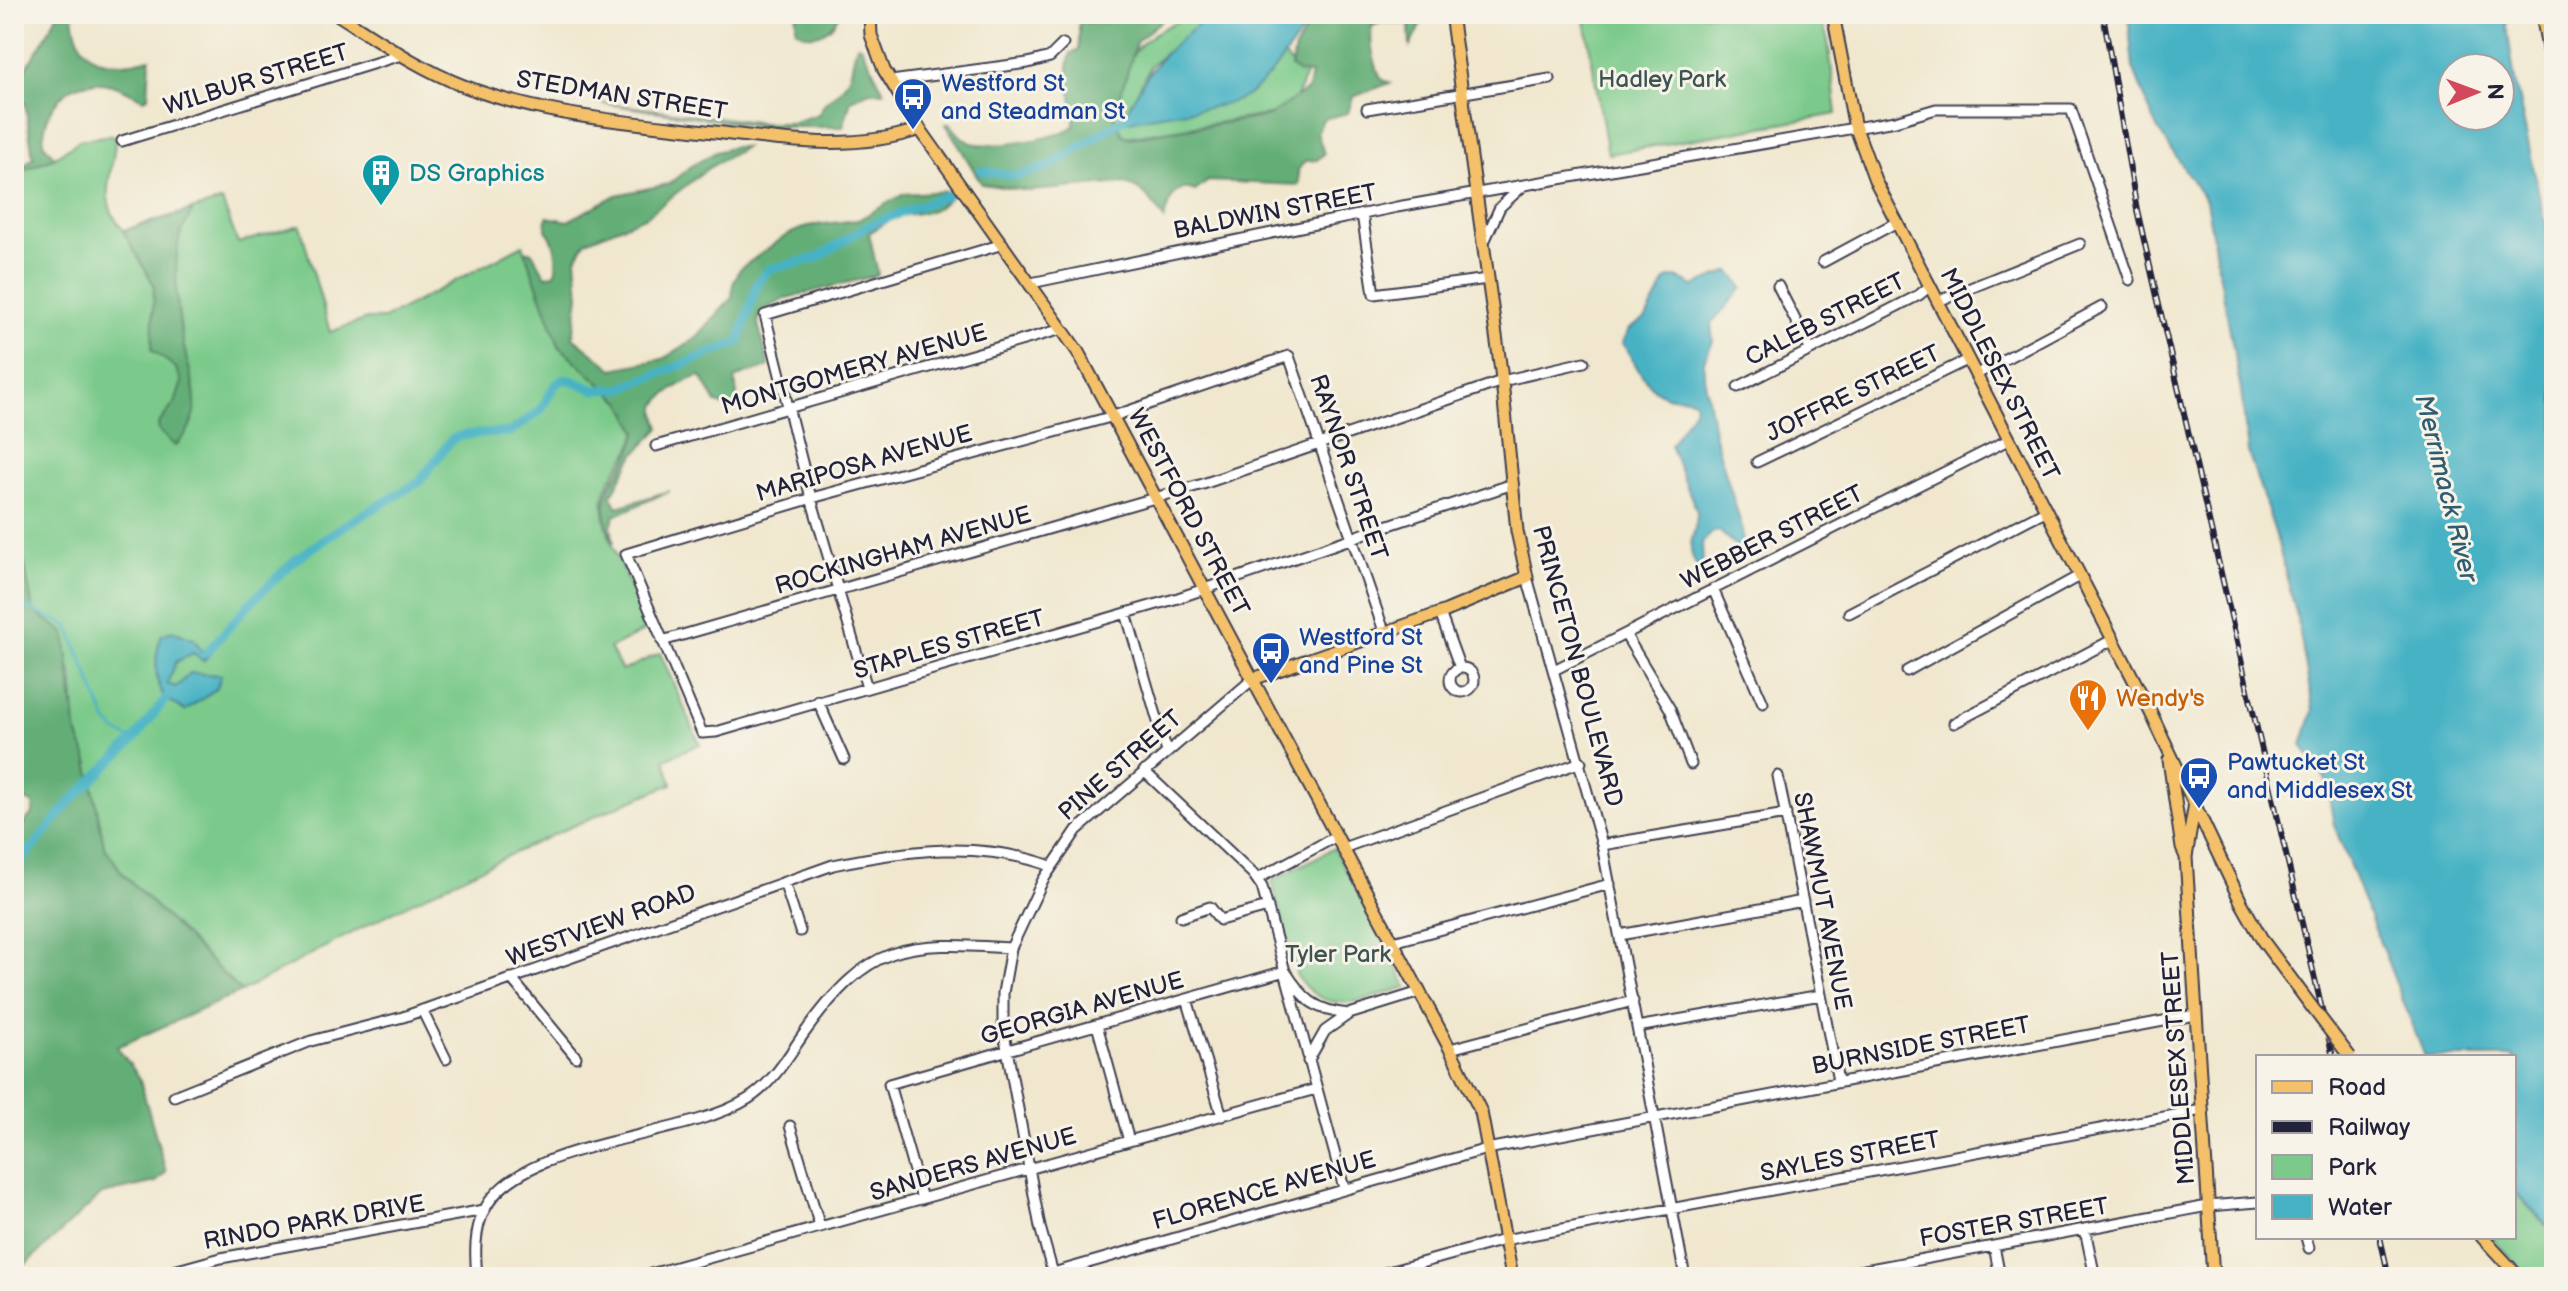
<svg xmlns="http://www.w3.org/2000/svg" width="2568" height="1291" font-family="'Balsamiq Sans',sans-serif">
<style>
.green{fill:#7bca8b;stroke:#4e7663;stroke-width:2}
.forest{fill:#64ae77;stroke:#436859;stroke-width:2}
.water{fill:#46b2c4;stroke:#346a80;stroke-width:2;fill-rule:evenodd}
.lines{fill:none;stroke-linecap:round;stroke-linejoin:round}
.stream{stroke:#46b2c4;stroke-width:3}
.canal{stroke:#46b2c4;stroke-width:9}
.minor-casing{stroke:#414051;stroke-width:13}
.major-casing{stroke:#414051;stroke-width:15}
.minor{stroke:#fff;stroke-width:9}
.major{stroke:#f4c16a;stroke-width:11}
.rail-casing{stroke:#22223b;stroke-width:6}
.rail{stroke:#f7f3e8;stroke-width:3;stroke-dasharray:9;stroke-linecap:butt}
.major-bridge-casing{stroke:#414051;stroke-width:15;stroke-linecap:butt}
.major-bridge{stroke:#f4c16a;stroke-width:11}
.labels{text-anchor:middle;stroke-width:6;stroke-linejoin:round;paint-order:stroke}
.street-label{font-size:24px;fill:#22223b;stroke:#f7f3e8}
.park-label{font-size:24px;fill:#3d5453;stroke:#f7f3e8}
.transit-label{font-size:24px;fill:#164399;stroke:#f7f3e8;text-anchor:start}
.culture-label{font-size:24px;fill:#0d838f;stroke:#f7f3e8;text-anchor:start}
.food-label{font-size:24px;fill:#c56008;stroke:#f7f3e8;text-anchor:start}
.water-label{font-size:26px;font-style:italic;fill:#305c72;stroke:#f7f3e8}
</style>
<rect width="100%" height="100%" fill="#f7f3e8"/>
<filter id="ink" filterUnits="userSpaceOnUse"><feTurbulence type="fractalNoise" baseFrequency=".0125" numOctaves="2"/><feDisplacementMap in="SourceGraphic" scale="16" xChannelSelector="R" yChannelSelector="G"/><feConvolveMatrix kernelMatrix="1 2 1 2 8 2 1 2 1" color-interpolation-filters="sRGB"/></filter>
<filter id="wash" filterUnits="userSpaceOnUse"><feTurbulence type="fractalNoise" baseFrequency=".006" numOctaves="4" result="noise"/><feDisplacementMap in="SourceGraphic" scale="32" xChannelSelector="R" yChannelSelector="G"/><feGaussianBlur stdDeviation="1.8" result="paint"/><feColorMatrix in="noise" values="0 0 0 0 0 0 0 0 0 0 0 0 0 0 0 0 0 1.4 0 .05"/><feComposite in="paint" operator="in"/></filter>
<g filter="url(#wash)">
<rect width="100%" height="100%" fill="#f0e7ce"/>
<!-- green -->
<path class="green" d="M1195,14H1214L1151,65L1122,122L1189,108L1259,84L1283,54L1294,67L1308,70L1294,102L1274,114L1124,137L1113,130C1121,62 1128,39 1195,14Z
M1584,14H1820L1828,41L1837,114L1608,154Z
M111,135L115,137C115,176 94,194 123,230L222,201L238,243L300,225L330,332L367,319H384L523,245L559,346L622,403L637,431C632,455 613,469 605,492C595,524 636,597 650,628L610,648L622,671L660,653L700,744L665,759L672,784C525,843 380,916 241,992L123,874L104,846L88,761L76,730L72,673L33,610L14,510V174L55,157L80,140Z
M1334,848L1407,987C1366,998 1326,1020 1297,976L1272,881Z
M2514,1191L2554,1234V1277H2529L2491,1237H2514Z"/>
<!-- forest -->
<path class="forest" d="M57,14H73C77,64 108,70 150,58L148,97L144,99C134,95 125,89 115,86C72,73 45,102 43,143L55,157L14,174V167L25,164L33,158L25,102L14,103C14,76 47,42 57,14Z
M796,14H839C831,32 814,42 796,30Z
M1079,14L1088,23L1098,24L1139,14H1169L1137,41L1114,116L1122,134L1129,138L1269,116L1308,89L1311,74L1300,73L1291,67L1295,49L1315,14H1426L1410,46L1409,24L1383,22L1372,26C1369,45 1374,61 1381,79L1390,83L1353,97L1348,113L1323,119L1317,132L1324,154L1317,160L1305,161L1298,170L1299,185L1208,181L1195,191C1175,182 1168,203 1164,219C1154,203 1144,189 1124,183L1029,191L982,184L946,124H951C956,132 961,138 969,142C987,150 1059,139 1074,126C1076,102 1062,78 1071,53L1079,50Z
M857,45L861,46L884,92L869,91L851,100L843,127H761L594,102L763,123H791L819,114C824,100 832,99 841,89C854,75 851,61 857,45Z
M733,147H745L707,169L647,216L586,241L576,258L579,296L573,337L613,369L663,359L696,338L732,298L733,284L740,269L787,235L808,226L858,220L904,194L948,191L949,198C931,215 927,211 904,215C892,217 879,227 869,233L878,275L786,298L760,312L758,324L769,366C758,373 747,370 735,379L738,404L729,407L716,403L701,376C691,377 664,393 658,403C653,410 658,421 660,428L633,456L611,496L618,507L669,491L614,516L611,526L614,544C587,482 627,482 637,431L622,403L559,346L525,252L531,251L546,276L555,274C558,260 556,241 546,230L547,217L568,221L616,195L669,184L691,166L716,152Z
M193,210C188,220 179,232 178,243C174,275 177,311 183,342C190,381 210,414 175,446L159,431L158,424L175,403L182,382L176,368L152,350L154,285L123,231Z
M14,510L33,610L65,633L76,730L88,761L104,846L123,874L241,992L117,1047L139,1077L166,1172L156,1182L102,1194L14,1275V1027L18,1010L14,988V834L33,813V804L26,800L14,804Z"/>
<!-- water -->
<path class="water" d="M1214,14H1315C1295,40 1274,76 1248,95C1225,111 1154,112 1122,123C1141,74 1171,42 1214,14Z
M2128,14H2505L2515,81L2554,265V1232L2514,1191V1057H2425L2334,825L2326,780L2302,745L2313,710L2298,621L2275,532L2248,452L2241,390L2206,201L2157,128L2133,68ZM2452,68H2500V116H2452Z
M1730,271L1743,288C1730,300 1724,312 1711,324L1713,342L1704,360V376L1715,437L1742,528L1743,546L1737,547L1719,531L1711,533L1702,543L1703,564L1698,568C1682,544 1698,534 1697,512L1670,445L1694,409L1695,401C1685,394 1674,400 1664,395C1643,385 1635,361 1622,343L1629,329L1646,318L1667,279L1676,277L1694,286Z
M172,631L194,639L202,652L211,653L203,661L193,653L176,662L167,684L176,687L190,673L221,675L217,688L185,711C179,707 173,704 168,700C152,687 155,651 162,635Z"/>
<g class="lines">
<!-- stream -->
<path class="stream" d="M14,602L68,626L107,722L117,732L134,740"/>
<!-- canal -->
<path class="canal" d="M981,171L1017,176L1050,166L1129,116
M207,652L250,603L295,560L345,525L419,482L452,439L462,435L510,432L540,411L555,385L562,380H571L595,390L620,389L739,342L757,284L769,269L817,258L867,226L947,195
M14,870L70,802L134,740L166,698"/>
</g>
</g>
<g filter="url(#ink)">
<g class="lines">
<!-- minor casing -->
<g class="minor-casing">
<path id="minor" d="M891,81L1028,63L1050,57L1063,44
M1367,109L1550,79
M122,141L401,55
M1362,214L1374,294L1488,279
M1484,242L1500,207L1523,186
M1823,262L1897,222
M1031,283L1397,207L1895,121L1936,109H2071L2130,280
M1778,286L1810,349
M1938,301L2080,244
M1975,375L2102,307
M1738,387L1919,295L1930,286
M656,446L1062,329
M1757,462L1967,360
M1527,577L1602,845L1685,1277
M1713,589L1763,703
M1126,613L1167,752
M1440,613L1460,668
M1849,613L2045,511
M1384,631L1289,356L1114,416L819,496L626,554L702,733L716,732L1178,598L1353,538L1368,532L1513,484
M1625,634L1670,709L1691,764
M662,641L1203,484L1502,381L1584,362
M1450 680a12 12 0 1 1 24 0a12 12 0 1 1-24 0Z
M1554,670L2008,440
M1907,671L2079,576
M867,688L811,498L765,315L1003,244
M818,701L844,759
M1954,723L2114,639
M1144,771L1253,874L1262,887L1344,1188
M1778,776L1838,1081
M1602,845L1786,814
M1343,848L1581,762
M1257,879L1337,836
M784,882L800,931
M1181,917L1210,907L1220,920L1268,907
M1620,935L1803,901
M1393,942L1610,884
M511,978L576,1057
M1187,999L1222,1116
M422,1010L446,1059
M1097,1025L1129,1141
M1637,1027L1821,995
M1450,1049L1633,1001
M1308,1061L1325,1031L1349,1014
M174,1096L311,1041L403,1017L833,865C905,850 980,840 1051,866
M790,1126L820,1227
M922,1199L889,1084L1285,971C1303,999 1315,1011 1349,1014L1420,992
M2085,1230L2095,1277
M2306,1237L2309,1248
M1994,1246L2000,1277
M1053,1273L1487,1149L2195,1015
M152,1277L221,1258L484,1210
M477,1277C475,1255 474,1231 484,1211C517,1139 681,1141 748,1099C772,1084 787,1058 803,1035C869,942 903,941 1011,948
M640,1277L1316,1089
M1054,1277L1040,1227L1003,1028V993L1011,948L1043,880L1077,830L1253,679
M1370,1277L1504,1240L2202,1110
M1827,1277L2208,1206L2258,1202"/>
</g>
<!-- major casing -->
<g class="major-casing">
<path id="major" d="M337,14C378,40 418,68 464,86C539,115 618,121 697,130C771,138 848,154 920,129
M870,14L871,35L884,70L920,129L1078,352L1450,1049L1481,1112L1512,1277
M1833,14L1854,123L1875,180L2150,711L2241,902L2263,941L2312,1007
M2542,14L2554,84
M1253,679L1446,611L1527,577L1517,531L1501,371L1451,14
M2169,760L2182,848L2186,857L2213,1277
M2186,857L2195,803
M2482,1237L2519,1277"/>
</g>
<!-- minor -->
<use href="#minor" class="minor"/>
<!-- major -->
<use href="#major" class="major"/>
<!-- rail casing -->
<g class="rail-casing">
<path id="rail" d="M2103,14L2137,210L2333,1057
M2380,1237L2389,1277"/>
</g>
<!-- rail -->
<use href="#rail" class="rail"/>
<!-- major-bridge casing -->
<g class="major-bridge-casing">
<path id="major-bridge" d="M2312,1007L2350,1057"/>
</g>
<!-- major-bridge -->
<use href="#major-bridge" class="major-bridge"/>
</g>
</g>
<!-- icons -->
<defs>
<g id="bus-pin" transform="scale(2)"><path d="M0 17L-7.5 6A9.5 9.5 0 1 1 7.5 6Z" fill="#1a4fb4" stroke="#f7f3e8"/><path d="M-5-6H5V4H4V6H2V4H-2V6H-4V4H-5ZM-3.5-4V0h7V-4ZM-3.5 1.2v1.5H-2V1.2ZM2 1.2v1.5H3.5V1.2Z" fill="#fff"/></g>
<g id="building-pin" transform="scale(2)"><path d="M0 17L-7.5 6A9.5 9.5 0 1 1 7.5 6Z" fill="#0f9aa8" stroke="#f7f3e8"/><path d="M-4-6H4V6H1V3H-1V6H-4ZM-2.5-4.3h1.7v1.8h-1.7ZM.8-4.3h1.7v1.8H.8ZM-2.5-1h1.7V.8h-1.7ZM.8-1h1.7V.8H.8Z" fill="#fff"/></g>
<g id="restaurant-pin" transform="scale(2)"><path d="M0 17L-7.5 6A9.5 9.5 0 1 1 7.5 6Z" fill="#e8710a" stroke="#f7f3e8"/><path d="M-5-6h1v4h1v-4h1v4h1v-4h1v5L-1.5 .5V6h-2V.5L-5-1ZM5-6V6H3V1.5H1.5Q1.5-4 5-6Z" fill="#fff"/></g>
</defs>
<g fill-rule="evenodd">
<use href="#bus-pin" x="913" y="97"/>
<use href="#building-pin" x="381" y="173"/>
<use href="#bus-pin" x="1271" y="651"/>
<use href="#restaurant-pin" x="2088" y="698"/>
<use href="#bus-pin" x="2199" y="776"/>
</g>
<g class="labels">
<!-- street labels -->
<g class="street-label">
<text transform="translate(256 79) rotate(-17)" y="8">WILBUR STREET</text>
<text transform="translate(622 95) rotate(9)" y="8">STEDMAN STREET</text>
<text transform="translate(1275 211) rotate(-11)" y="8">BALDWIN STREET</text>
<text transform="translate(1825 319) rotate(-27)" y="8">CALEB STREET</text>
<text transform="translate(854 369) rotate(-16)" y="8">MONTGOMERY AVENUE</text>
<text transform="translate(2000 374) rotate(63)" y="8">MIDDLESEX STREET</text>
<text transform="translate(1853 393) rotate(-26)" y="8">JOFFRE STREET</text>
<text transform="translate(864 463) rotate(-16)" y="8">MARIPOSA AVENUE</text>
<text transform="translate(1349 467) rotate(71)" y="8">RAYNOR STREET</text>
<text transform="translate(1189 512) rotate(62)" y="8">WESTFORD STREET</text>
<text transform="translate(1772 537) rotate(-27)" y="8">WEBBER STREET</text>
<text transform="translate(903 550) rotate(-16)" y="8">ROCKINGHAM AVENUE</text>
<text transform="translate(949 644) rotate(-16)" y="8">STAPLES STREET</text>
<text transform="translate(1578 666) rotate(75)" y="8">PRINCETON BOULEVARD</text>
<text transform="translate(1120 765) rotate(-41)" y="8">PINE STREET</text>
<text transform="translate(1823 901) rotate(79)" y="8">SHAWMUT AVENUE</text>
<text transform="translate(601 925) rotate(-20)" y="8">WESTVIEW ROAD</text>
<text transform="translate(1082 1008) rotate(-16)" y="8">GEORGIA AVENUE</text>
<text transform="translate(1921 1045) rotate(-11)" y="8">BURNSIDE STREET</text>
<text transform="translate(2178 1068) rotate(-94)" y="8">MIDDLESEX STREET</text>
<text transform="translate(1850 1156) rotate(-11)" y="8">SAYLES STREET</text>
<text transform="translate(973 1164) rotate(-16)" y="8">SANDERS AVENUE</text>
<text transform="translate(1264 1190) rotate(-16)" y="8">FLORENCE AVENUE</text>
<text transform="translate(314 1222) rotate(-10)" y="8">RINDO PARK DRIVE</text>
<text transform="translate(2014 1222) rotate(-10)" y="8">FOSTER STREET</text>
</g>
<!-- park labels -->
<g class="park-label">
<text x="1662" y="87">Hadley Park</text>
<text x="1338" y="962">Tyler Park</text>
</g>
<!-- transit labels -->
<g class="transit-label">
<text x="941" y="91">Westford St<tspan x="941" dy="28">and Steadman St</tspan></text>
<text x="1299" y="645">Westford St<tspan x="1299" dy="28">and Pine St</tspan></text>
<text x="2227" y="770">Pawtucket St<tspan x="2227" dy="28">and Middlesex St</tspan></text>
</g>
<!-- culture labels -->
<g class="culture-label">
<text x="409" y="181">DS Graphics</text>
</g>
<!-- food labels -->
<g class="food-label">
<text x="2116" y="706">Wendy's</text>
</g>
<!-- water labels -->
<g class="water-label">
<text transform="translate(2447 488) rotate(76)" y="9">Merrimack River</text>
</g>
</g>
<!-- margin -->
<rect width="2568" height="1291" fill="none" stroke="#f7f3e8" stroke-width="48"/>
<!-- legend -->
<rect x="2256" y="1055" width="260" height="184" fill="#f7f3e8" stroke="#a29fa3" stroke-width="2"/>
<rect x="2272" y="1081" width="40" height="12" fill="#f4c16a" stroke="#a29fa3" stroke-width="2"/>
<text x="2328" y="1095" font-size="24" fill="#22223b">Road</text>
<rect x="2272" y="1121" width="40" height="12" fill="#22223b" stroke="#a29fa3" stroke-width="2"/>
<text x="2328" y="1135" font-size="24" fill="#22223b">Railway</text>
<rect x="2272" y="1155" width="40" height="24" fill="#7bca8b" stroke="#a29fa3" stroke-width="2"/>
<text x="2328" y="1175" font-size="24" fill="#22223b">Park</text>
<rect x="2272" y="1195" width="40" height="24" fill="#46b2c4" stroke="#a29fa3" stroke-width="2"/>
<text x="2328" y="1215" font-size="24" fill="#22223b">Water</text>
<!-- north arrow -->
<g transform="translate(2476 92) rotate(89)"><circle r="38" fill="#f7f3e8" stroke="#a29fa3" stroke-width="2"/>
<path d="M0-6L14 30L0 20L-14 30Z" fill="#d1495b"/>
<text y="-12" font-size="22" font-weight="bold" text-anchor="middle" fill="#22223b">N</text>
</g>
</svg>
